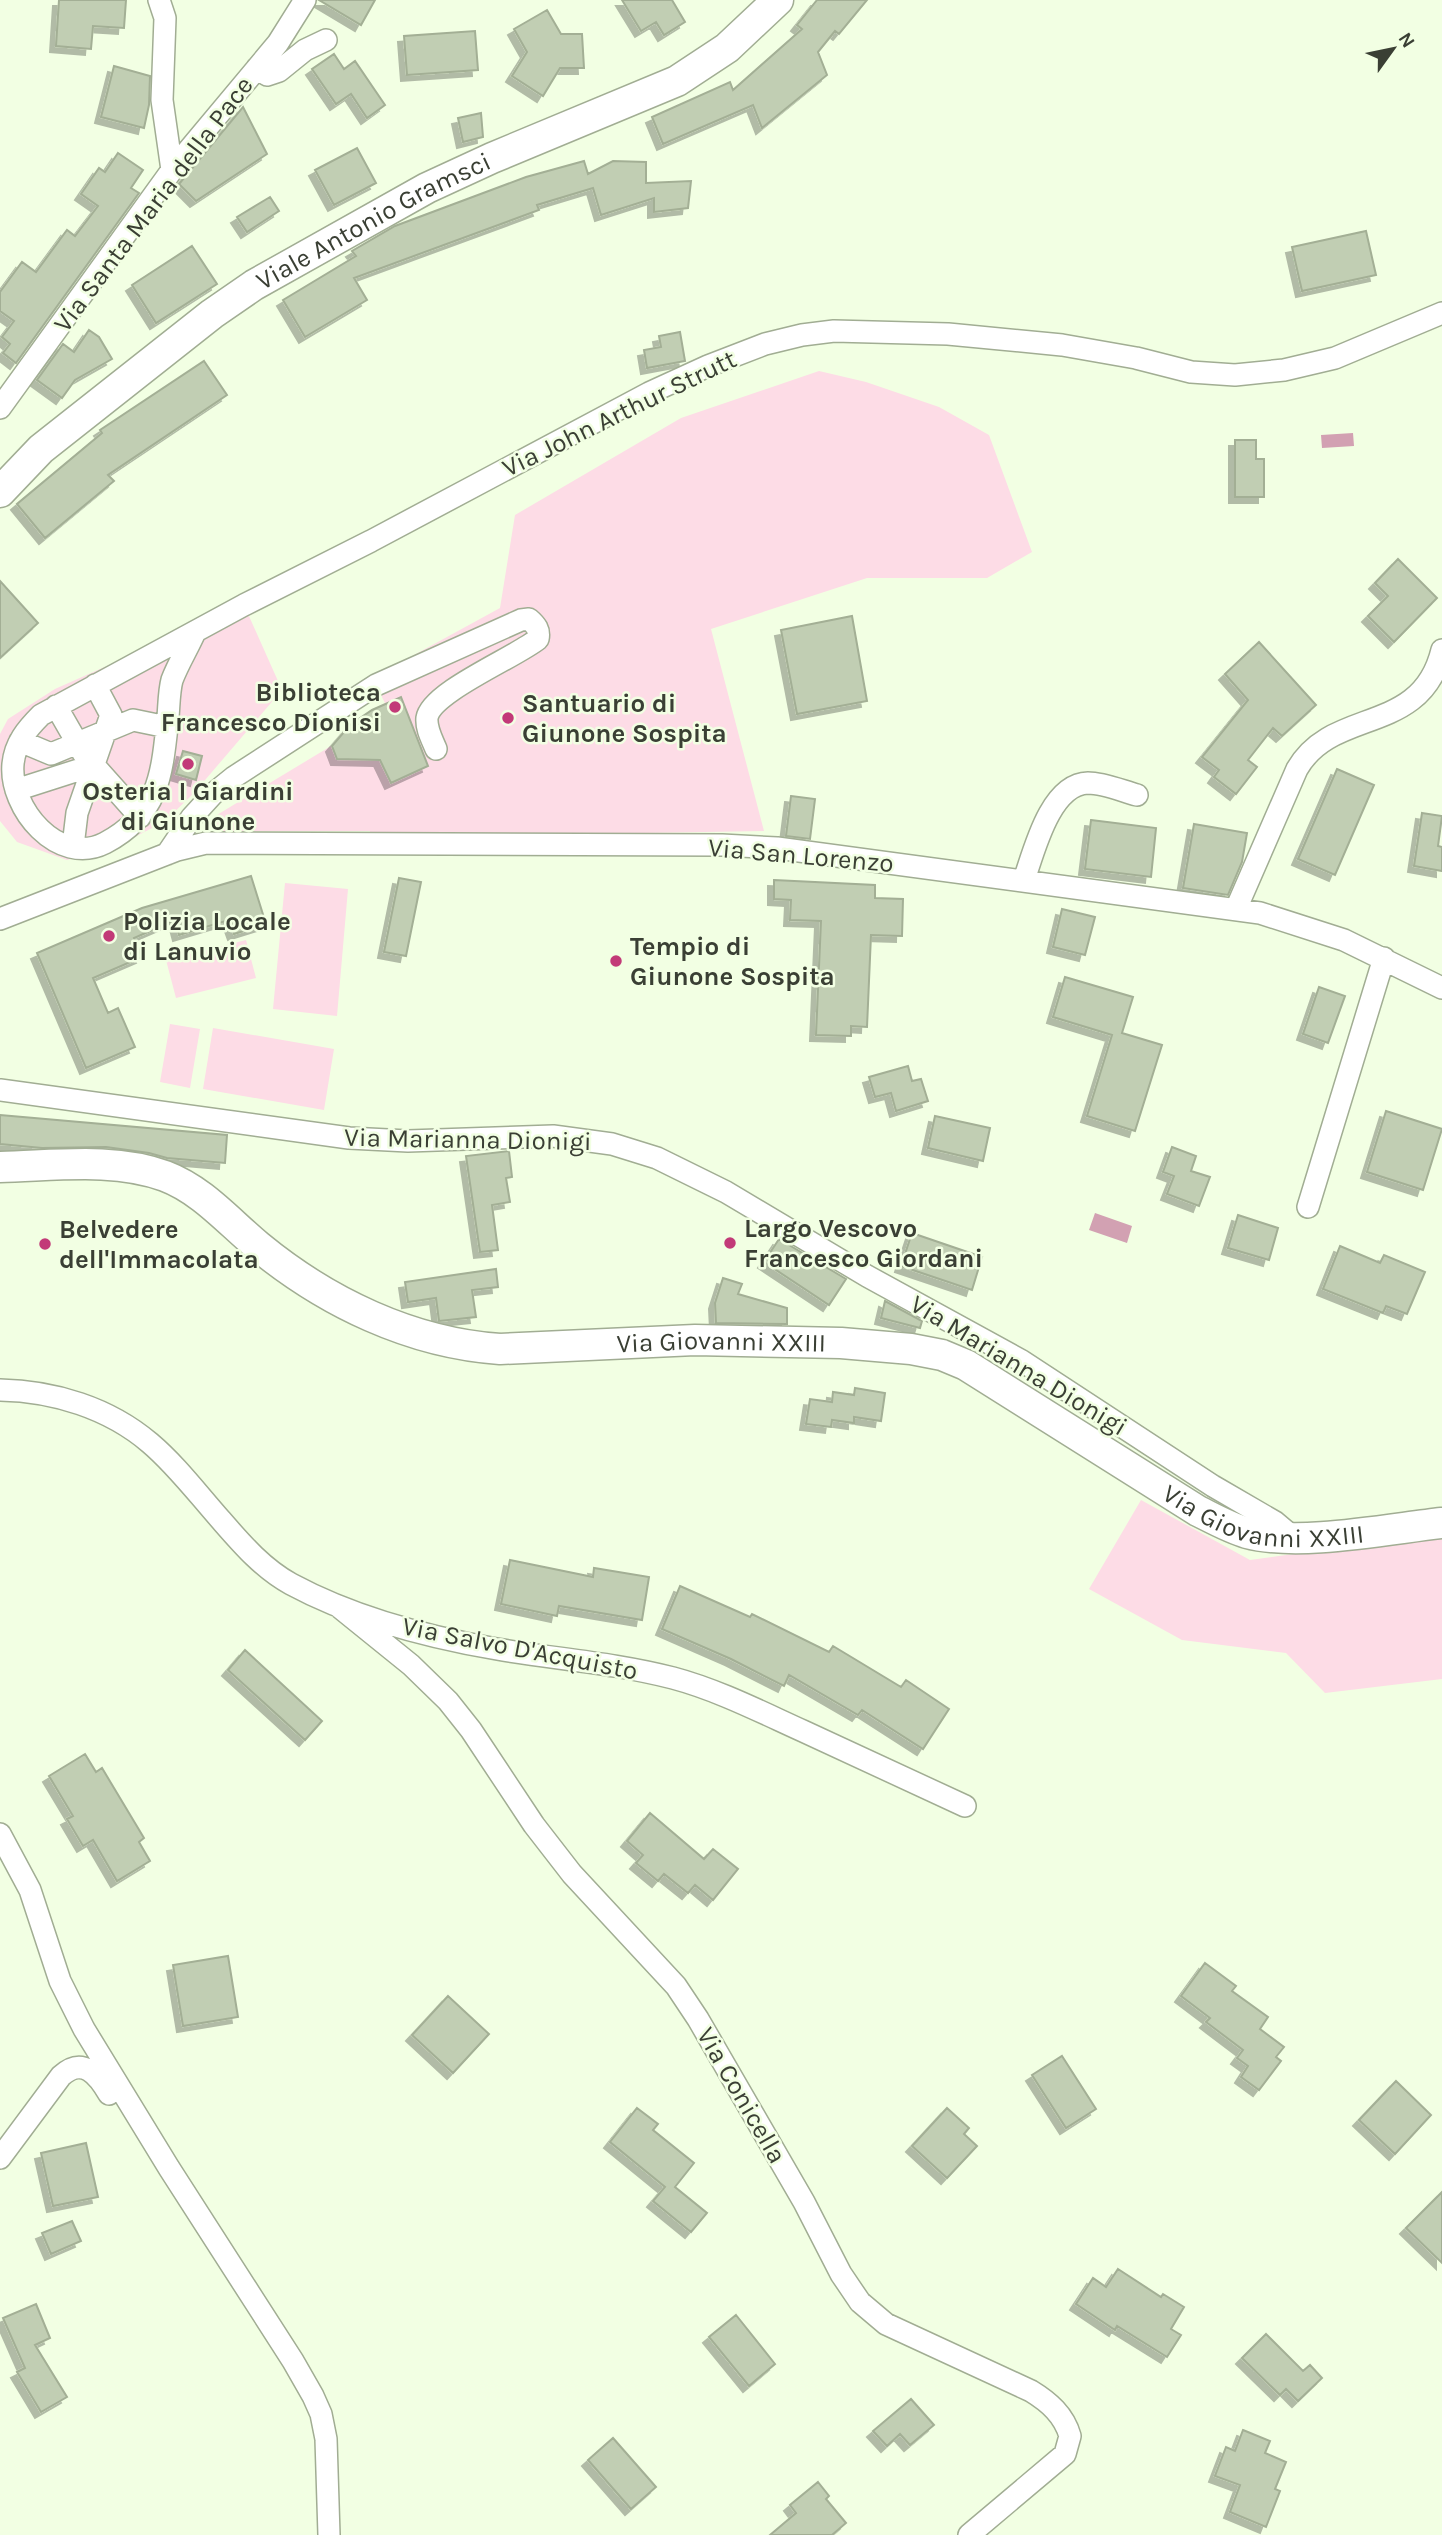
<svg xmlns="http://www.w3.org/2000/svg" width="1442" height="2535" font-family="Karla,sans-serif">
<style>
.green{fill:#fddce6}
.water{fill:#d2a1b2}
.building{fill:#c1ceb3;stroke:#a3af95;stroke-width:2;filter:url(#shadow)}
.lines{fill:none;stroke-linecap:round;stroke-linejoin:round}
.street-casing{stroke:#a1ad93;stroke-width:24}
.secondary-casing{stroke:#a1ad93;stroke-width:33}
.street{stroke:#fff;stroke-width:21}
.secondary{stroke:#fff;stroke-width:30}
.poi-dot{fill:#c23a78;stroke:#f2ffe3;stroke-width:2.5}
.labels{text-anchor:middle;stroke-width:5;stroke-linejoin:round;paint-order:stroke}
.street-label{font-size:26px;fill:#3a3f34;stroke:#f2ffe3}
.poi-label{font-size:26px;font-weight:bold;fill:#3a3f34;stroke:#f2ffe3;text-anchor:start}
</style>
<defs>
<filter id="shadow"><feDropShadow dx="-6" dy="6" stdDeviation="0" flood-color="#0004"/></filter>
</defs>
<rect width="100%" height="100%" fill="#f2ffe3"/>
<!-- green -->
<path class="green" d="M819,371L866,382L939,407L989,435L1032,552L987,578H867L711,629L764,831L464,836L370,833V831H217L207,821L331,746L350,725L385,703L372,678L500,608L515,515L681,418Z
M244,605L282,690L194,793L164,822L111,849L67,860L17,842L0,821V734L8,719L55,689Z
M285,883L348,889L337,1016L273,1009Z
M246,940L256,978L176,998L166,960Z
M170,1024L200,1029L190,1088L160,1082Z
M213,1028L334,1049L324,1110L203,1089Z
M1141,1500L1250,1560L1442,1533V1679L1325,1693L1286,1653L1182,1640L1089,1589Z"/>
<!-- water -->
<path class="water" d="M1353,433L1354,446L1322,448L1321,435Z
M1095,1213L1132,1226L1127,1243L1089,1230Z"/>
<!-- building -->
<path class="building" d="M59,0H126L124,28L93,26L91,49L56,46Z
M319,0H375L361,25Z
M622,0H672L685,22L664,35L656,22L641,31Z
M817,0H867L839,34L835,31L818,52L827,75L762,128L753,105L663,144L652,117L730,82L733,90L802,29L797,25Z
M547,10L561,34H582L584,68H560L543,96L512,76L527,52L514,29Z
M475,31L478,70L407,75L404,36Z
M334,54L344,69L355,61L385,105L367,118L351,94L336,104L312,69Z
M114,66L150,76L149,105L144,128L101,117Z
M243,107L267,154L196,201L179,184Z
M481,113L483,137L463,142L458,118Z
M357,148L376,183L334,205L315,170Z
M118,153L143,170L131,188L139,193L16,363L3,353L10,344L2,337L14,321L0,311V292L22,262L36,272L67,230L75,236L98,206L81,194L99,168L105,172Z
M584,161L588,174L613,161L646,162V183L691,181L688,208L654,212V198L601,215L593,188L537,205L539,210L354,278L367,300L305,337L283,300L356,256L352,251L395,226L526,177Z
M270,197L279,211L247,232L237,217Z
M1366,231L1376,275L1302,291L1292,247Z
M192,246L217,284L156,323L132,285Z
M89,330L99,337L112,359L75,380L62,398L37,380L63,344L74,352Z
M680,332L685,361L647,368L644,350L661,347L659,336Z
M204,361L227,395L108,475L114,481L45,538L17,504L102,433L100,430Z
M1235,440H1256V459H1264V497H1235Z
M1398,559L1437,598L1394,642L1368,616L1388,596L1375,583Z
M0,581L38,623L0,658Z
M852,616L867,701L797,714L781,630Z
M1259,642L1316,705L1282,736L1273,728L1248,760L1257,767L1236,794L1214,777L1219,770L1202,757L1248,700L1225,674Z
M401,697L428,766L391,783L380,760L337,759L332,746L350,725L372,710Z
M183,751L202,756L196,780L176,774Z
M1337,769L1374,785L1335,875L1298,859Z
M791,796L815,799L810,839L786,836Z
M1422,813L1442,816L1438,846L1442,847V871L1414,866Z
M1091,820L1156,828L1151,877L1085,869Z
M1194,824L1247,833L1242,862L1228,895L1183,888Z
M251,876L266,924L234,934L229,920L179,935L175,920L134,938L142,957L93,978L108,1013L118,1008L135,1047L86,1068L37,953L142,908Z
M399,878L421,882L406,956L384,952Z
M774,880L875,885V898L903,899L902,936L871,935L867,1027L851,1026V1036L816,1035L821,921L790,920L791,900L774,899Z
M1062,909L1095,917L1085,955L1053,947Z
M1065,977L1133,997L1122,1033L1162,1045L1135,1131L1087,1116L1112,1035L1053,1017Z
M1319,987L1345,996L1328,1043L1303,1034Z
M908,1066L912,1081L921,1079L928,1101L896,1111L891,1093L875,1097L869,1077Z
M1386,1111L1442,1129L1423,1190L1367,1172Z
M0,1115L227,1135L225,1163L167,1158L149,1153L106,1147L42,1148L0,1144Z
M935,1116L990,1128L983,1161L928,1148Z
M1172,1147L1196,1156L1191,1171L1210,1177L1199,1206L1167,1194L1174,1176L1163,1172Z
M509,1151L512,1177L506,1178L510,1202L492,1205L498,1250L480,1252L466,1156Z
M1238,1215L1278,1228L1269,1260L1228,1248Z
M912,1233L982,1257L972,1290L901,1266Z
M779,1239L846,1279L829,1305L764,1262Z
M1340,1246L1380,1263L1384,1255L1425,1272L1407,1314L1386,1306L1383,1313L1323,1289Z
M496,1269L498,1287L472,1290L476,1317L439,1321L436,1298L408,1302L405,1282Z
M723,1278L742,1284L738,1294L787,1308V1324L716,1323L715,1303Z
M885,1301L922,1321L920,1328L881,1318Z
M855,1388L885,1393L881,1421L854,1417V1423L832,1420L831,1427L806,1424L810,1399L832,1402L833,1392L854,1395Z
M510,1560L593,1577L594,1568L649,1577L642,1620L559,1606L557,1616L501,1604Z
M680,1586L750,1617L752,1614L829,1652L833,1646L901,1687L906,1680L949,1709L923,1749L862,1710L858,1715L789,1675L784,1686L731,1659L662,1629Z
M245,1650L322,1721L305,1740L228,1670Z
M85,1754L96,1772L102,1768L144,1838L139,1842L150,1861L117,1881L93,1840L83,1846L67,1819L73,1816L49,1776Z
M650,1813L704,1859L713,1849L738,1869L713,1900L695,1885L688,1893L664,1874L658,1881L636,1863L643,1855L627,1841Z
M228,1956L238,2017L183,2026L173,1965Z
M1205,1963L1236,1986L1232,1991L1268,2017L1260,2029L1284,2047L1276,2057L1281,2061L1259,2090L1241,2077L1248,2066L1237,2058L1243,2050L1206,2022L1210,2018L1181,1996Z
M448,1996L489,2034L453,2073L412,2035Z
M1062,2056L1096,2109L1066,2128L1032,2075Z
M1396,2081L1431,2115L1395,2154L1359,2120Z
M637,2108L658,2124L653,2130L694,2163L675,2187L707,2213L691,2232L653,2201L665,2187L610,2142Z
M947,2108L969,2128L964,2134L977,2146L947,2178L912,2146Z
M86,2143L98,2197L53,2206L41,2153Z
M1442,2192V2263L1406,2228Z
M72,2221L81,2241L51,2254L42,2233Z
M1118,2269L1161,2297L1163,2294L1184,2307L1171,2329L1181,2335L1167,2357L1117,2326L1115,2330L1076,2304L1093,2278L1106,2287Z
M36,2304L50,2338L35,2345L67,2397L41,2412L17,2372L25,2368L3,2318Z
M736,2315L775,2364L749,2386L709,2337Z
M1266,2334L1303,2371L1310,2365L1322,2378L1298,2401L1286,2389L1280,2395L1242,2358Z
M911,2399L934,2425L910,2445L900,2434L887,2446L873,2431Z
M1243,2430L1270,2441L1265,2453L1286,2462L1275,2489L1280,2491L1266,2527L1230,2512L1240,2485L1215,2476L1226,2447L1235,2451Z
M613,2438L656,2487L631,2509L588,2460Z
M818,2482L829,2496L826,2499L846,2523L832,2535H770L796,2513L790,2505Z"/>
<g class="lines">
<!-- street casing -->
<g class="street-casing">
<path id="street" d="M159,0L165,18L162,100L172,170
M257,68L267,75L279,71L305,50L326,40
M0,408L172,170L278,43L305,0
M195,632C188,648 178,664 172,680C169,691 169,706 168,717C162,773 160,814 105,843C58,867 9,808 13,764C15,743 27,729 41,715L244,605L371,541L649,393L708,366L765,344L802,335L834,331L948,334L1062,345L1136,358L1191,372L1235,375L1284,370L1335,358L1442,313
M56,706L83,753L140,817
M20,741L51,754L133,720L167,727
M16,790L94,765
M73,846L77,813L111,715L95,685
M167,854L192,817L213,794L234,777L376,685L521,620L529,619C536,625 540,630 538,639C516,657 431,692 427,718C426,729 432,739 436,749
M1024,880C1034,851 1050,784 1088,783C1104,783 1122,791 1137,795
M1236,909L1297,769C1333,706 1421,737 1442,650
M0,919L177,850L206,843L722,845L777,848L1260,913L1344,940L1442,988
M0,1090L349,1138L408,1141L553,1136L612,1144L657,1158L726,1192L867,1276L1022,1361L1213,1486L1275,1522L1294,1538
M1308,1207L1384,958
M0,1390C54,1391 109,1408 150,1443C176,1465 197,1493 220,1519C241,1543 262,1568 291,1584C354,1618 427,1637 497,1649C556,1659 615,1663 673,1678C718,1690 761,1712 803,1731C857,1756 911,1781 965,1806
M338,1606L411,1665L448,1701L471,1730L534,1825L572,1874L676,1986L698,2019L804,2202L841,2274L860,2302L886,2324L1031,2391C1049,2402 1064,2415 1070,2436L1065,2454L969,2535
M0,1834L30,1890L60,1981L84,2029L169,2168L293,2361L313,2396L321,2414L326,2439L329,2535
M0,2158L61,2076C83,2056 98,2075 109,2094"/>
</g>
<!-- secondary casing -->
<g class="secondary-casing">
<g id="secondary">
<path id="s1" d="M0,492L41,449L212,314L254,285L427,188L492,158L677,81L727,48L778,0"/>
<path id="s2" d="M0,1167C53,1166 114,1157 165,1176C202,1190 228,1221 258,1246C326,1302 411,1343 500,1349L695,1340L841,1343L911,1349L942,1355L966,1365L1198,1511C1214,1519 1230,1528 1247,1533C1298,1547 1388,1529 1442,1523"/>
</g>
</g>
<!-- street -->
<use href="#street" class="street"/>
<!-- secondary -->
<use href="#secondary" class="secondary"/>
</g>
<!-- markers -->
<g class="poi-dot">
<circle cx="395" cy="707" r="7"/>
<circle cx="508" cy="718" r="7"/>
<circle cx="188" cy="764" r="7"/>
<circle cx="109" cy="936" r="7"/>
<circle cx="616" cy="961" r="7"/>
<circle cx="730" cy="1243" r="7"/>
<circle cx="45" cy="1244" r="7"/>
</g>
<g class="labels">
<!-- street labels -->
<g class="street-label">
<text transform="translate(153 204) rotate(-53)" y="9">Via Santa Maria della Pace</text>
<text dy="9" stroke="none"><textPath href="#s1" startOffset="464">Viale Antonio Gramsci</textPath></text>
<text transform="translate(619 413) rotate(-26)" y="9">Via John Arthur Strutt</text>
<text transform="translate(801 855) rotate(5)" y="9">Via San Lorenzo</text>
<text transform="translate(468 1139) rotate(1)" y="9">Via Marianna Dionigi</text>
<text dy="9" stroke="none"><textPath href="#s2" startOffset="772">Via Giovanni XXIII</textPath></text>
<text transform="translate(1019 1365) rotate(31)" y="9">Via Marianna Dionigi</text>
<text dy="9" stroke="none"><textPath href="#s2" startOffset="1360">Via Giovanni XXIII</textPath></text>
<text transform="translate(520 1648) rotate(11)" y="9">Via Salvo D'Acquisto</text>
<text transform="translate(742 2095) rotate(60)" y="9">Via Conicella</text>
</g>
<!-- poi labels -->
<g class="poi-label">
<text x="381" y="701" text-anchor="end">Biblioteca<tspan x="381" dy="30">Francesco Dionisi</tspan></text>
<text x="522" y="712">Santuario di<tspan x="522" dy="30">Giunone Sospita</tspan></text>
<text x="188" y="800" text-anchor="middle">Osteria I Giardini<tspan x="188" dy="30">di Giunone</tspan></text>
<text x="123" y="930">Polizia Locale<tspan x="123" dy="30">di Lanuvio</tspan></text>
<text x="630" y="955">Tempio di<tspan x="630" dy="30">Giunone Sospita</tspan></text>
<text x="744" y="1237">Largo Vescovo<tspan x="744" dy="30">Francesco Giordani</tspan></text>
<text x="59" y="1238">Belvedere<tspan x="59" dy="30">dell'Immacolata</tspan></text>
</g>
</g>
<!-- north arrow -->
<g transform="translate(1393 49) rotate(57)" stroke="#f2ffe3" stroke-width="5" paint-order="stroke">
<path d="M0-5L12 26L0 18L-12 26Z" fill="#3a3f34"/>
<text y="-10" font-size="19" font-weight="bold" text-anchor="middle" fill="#3a3f34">N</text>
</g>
</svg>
